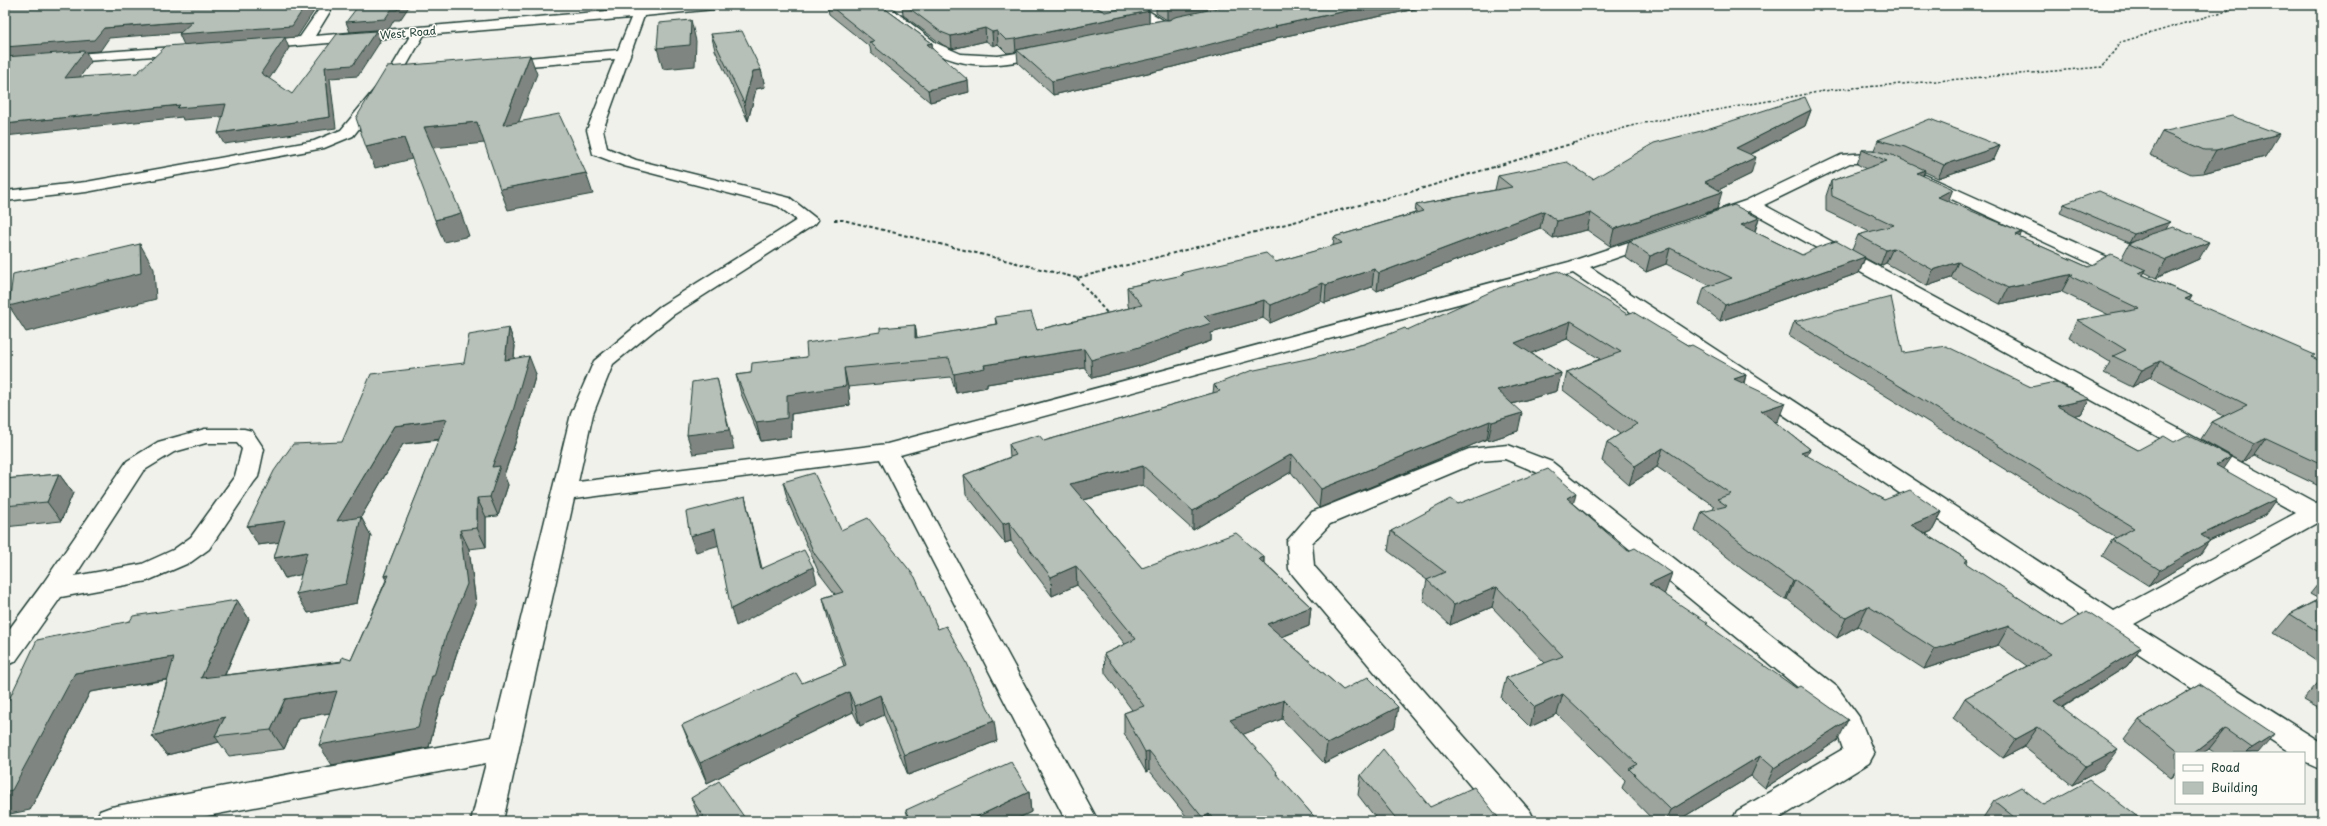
<svg xmlns="http://www.w3.org/2000/svg" width="2327" height="826" font-family="'Playpen Sans',sans-serif">
<style>
.lines{fill:none;stroke-linecap:round;stroke-linejoin:round}
.minor-casing{stroke:#1f3d34;stroke-width:3}
.path-far1{stroke:#1f3d34;stroke-width:1.5;stroke-dasharray:2.5 2;stroke-linecap:butt}
.path{stroke:#1f3d34;stroke-width:2;stroke-dasharray:3.5 2.5;stroke-linecap:butt}
.minor{fill:#fdfcf7;fill-rule:evenodd}
.wall{fill:#9da49e;stroke:#1f3d34}
.shaded-wall{fill:#7f8681;stroke:#1f3d34}
.building{fill:#b6bfb8;stroke:#1f3d34}
.labels{text-anchor:middle;stroke-width:3;stroke-linejoin:round;paint-order:stroke}
.far-street-label{font-size:11px;fill:#1f3d34;stroke:#fdfcf7}
</style>
<rect width="100%" height="100%" fill="#f0f1eb"/>
<filter id="ink" filterUnits="userSpaceOnUse"><feTurbulence type="fractalNoise" baseFrequency=".025" numOctaves="2"/><feDisplacementMap in="SourceGraphic" scale="8" xChannelSelector="R" yChannelSelector="G"/><feConvolveMatrix kernelMatrix="1 2 1 2 8 2 1 2 1" color-interpolation-filters="sRGB"/></filter>
<g filter="url(#ink)">
<g class="lines">
<!-- minor casing -->
<g class="minor-casing">
<path id="minor" d="M322,5H334L315,36L677,5H720L714,9L644,16L603,130L607,148L636,160L790,198L818,220L815,224L673,315L613,364L593,414L578,482L887,444L1569,262L1656,233L1662,234L1665,238L1662,242L1590,267L2114,611L2296,513L1750,211L1713,223L1707,222L1704,218L1707,214L1745,201L1841,155L1867,153L1895,161L1897,164L1895,167L1889,169L1866,163H1850L1764,205L2316,503L2322,501V520L2134,624L2322,743V770L2304,762V753H2291L2104,631L1573,273L900,455L1098,821H1066L880,459L574,499L503,821H471L486,763L181,821H95L100,811L111,807L492,737L571,414L594,361L659,307L797,220L778,206L624,166L593,154L587,130L615,59L504,68L497,64L504,60L618,50L631,18L424,35L400,77L353,136L324,148L86,192L5,201V191L86,182L314,141L341,130L389,72L410,36L258,49L251,45L258,41L300,37Z
M873,5H887L936,43L961,54L998,56L1048,48L1055,52L1048,56C986,69 953,72 902,31C893,23 879,15 873,5Z
M1124,5H1139L1175,28L1173,31H1163Z
M189,46L194,47L196,50L194,53L5,67V59Z
M1925,175L2134,269L2136,273L2134,277L2127,279L2120,277L1919,184L1917,180L1919,176Z
M205,429H244L252,431L264,449L258,477L254,482L209,549L191,562L147,581L61,597L15,662L5,665V635L44,582L127,461L158,442ZM206,443H237L242,449L235,476L191,537L173,550L142,564L75,576L143,471L174,452Z
M1508,445L1552,462L1837,687L1859,717L1874,754L1869,763L1775,821H1732L1737,811L1843,749L1836,729L1817,703L1536,472L1505,459L1480,461L1330,524L1312,543L1314,566L1530,811L1535,821H1500L1293,575L1289,569L1287,541L1312,512L1469,449Z"/>
</g>
<!-- path-far1 -->
<path class="path-far1" d="M1571,144L1638,124L1830,90L2102,67L2121,42L2246,5"/>
<!-- path -->
<path class="path" d="M834,220H843L1077,278L1410,192L1574,143
M1077,278L1108,314"/>
<!-- minor -->
<use href="#minor" class="minor"/>
</g>
<!-- wall -->
<path class="wall" d="M827,5H880L932,43V49L969,92L930,102L871,53L870,47L829,14Z
M902,5H1091L1105,12L1149,11V22L1167,20L1156,13V5H1425V7L1276,38V40L1165,69L1053,95L1018,63L1017,52L1007,53L998,44L993,46L986,41L952,49L943,45L903,15Z
M711,34L761,70L765,87L756,89L748,121L715,50Z
M1811,110L1805,126L1750,155L1751,174L1718,190L1717,209L1610,246L1587,230L1553,238L1540,228L1377,291L1372,287L1325,303L1321,301L1270,323L1263,318L1211,333V341L1136,367L1092,378L1085,368L987,384V387L956,393L951,377L848,387L850,405L791,414V437L761,441L741,394L736,375L751,373L807,357L880,332L915,325L917,338L996,324L995,317L1037,330L1129,308L1128,305L1127,287L1181,276V273L1276,262L1333,246L1334,237L1415,213L1416,205L1495,190L1498,176L1593,179Z
M2162,132L2265,157L2203,173L2191,174L2150,155Z
M1878,140L2000,146L1994,159L1938,178L1925,172L1923,175L1948,201L2020,237L2088,267L2121,259L2129,244L2134,242L2129,243L2060,213L2064,204L2166,229L2199,259L2156,278L2144,272L2143,275L2192,296L2189,301L2322,362V484L2319,486L2254,455L2242,462L2201,439L2212,422L2224,416L2150,377L2132,387L2104,373L2110,362L2069,337L2077,320L2109,315L2062,292V291L2000,304L1951,278L1927,286L1886,263L1880,266L1865,258L1859,273L1720,321L1699,304L1704,288L1711,286L1666,264L1646,272L1625,257L1629,241L1759,218L1755,232L1802,255L1852,250L1858,235L1870,232L1826,211V196L1831,181L1866,169L1857,164L1862,150H1874Z
M1627,314L1746,375L1744,384L1778,421L1775,422L1810,449L1807,456L1884,500L1942,512L1932,531L1926,534L1968,560L1966,564L2062,626L2141,647L2127,666L2063,707L2103,769L2072,785L2024,747L2003,758L1953,718L1965,698L2027,666L1998,645L1924,669L1858,626L1837,638L1787,599L1785,600L1742,569L1695,531L1702,512L1713,510L1714,506L1657,467L1629,485L1602,461L1607,442L1620,434L1563,390L1567,372L1600,359L1567,339L1531,353L1561,373L1557,391L1512,404L1518,431L1488,441L1487,439L1319,508L1291,472L1193,530L1143,485L1084,500L1142,568L1264,557V563L1311,607L1309,626L1282,637L1343,690L1395,727L1324,763L1282,719L1243,734L1277,775L1318,821H1190L1149,770L1146,772L1124,733V713L1132,710L1105,673L1104,654L1125,644L1077,585L1052,596L1011,541L1005,543L966,494L964,475L1010,457L1009,444L1044,441L1213,393L1214,385L1364,344L1407,330Z
M1794,322L1903,353L2031,387L2090,399L2081,414L2074,415L2138,450L2223,469L2265,515L2209,541L2199,556L2149,586L2102,556L2112,540L2116,538L1789,336Z
M509,328L515,346L514,358L536,374L520,429L504,475L508,485L498,516L486,517V547L469,549L476,604L456,655L445,695L442,696L429,747L332,765L330,713L298,718L284,749L229,756L219,742L167,755L152,736L167,680L90,692L30,810L5,708L237,600L249,619L225,675L351,660L386,580L384,576L439,440L403,444L361,517L371,536L357,603L308,613L301,574L285,578L274,558L279,542L258,545L342,442L464,363Z
M59,474L73,493L61,521L5,527V479Z
M783,482L841,530L938,629L997,741L908,775L884,715L860,726L853,712L707,783L690,745L682,725L802,683L844,666L828,618L823,598L835,594L819,573L788,502Z
M1573,503L1665,593L1663,594L1707,625L1838,740L1765,788L1751,776L1677,821H1654L1622,788L1625,780L1557,714L1530,727L1501,698L1506,678L1545,663L1492,607L1450,625L1423,600L1427,580L1388,551L1391,531L1458,504Z
M2322,579V665L2274,633L2290,614L2319,599L2310,594Z
M2322,678V711L2303,700Z
M2200,684L2258,753H2215L2209,749L2203,753H2176V774L2171,778L2124,740L2139,720Z
M1361,775L1430,807L1501,821H1378L1358,795Z
M1029,792L1031,812L1013,821H909L906,810Z
M691,798L747,821H701L698,816Z
M1994,801L2044,805L2143,821H1981Z"/>
<!-- shaded-wall -->
<path class="shaded-wall" d="M306,5H318L297,37L285,38L289,48L266,84L184,45L179,34Z
M400,5H410L400,20H394L389,29L350,32L346,22L391,10Z
M1180,5H1241L1167,20V8Z
M1375,5H1425V7L1276,38V40L1165,69L1053,95L1052,81L1275,26Z
M1149,11V24L1017,50V52L1016,53L1015,39Z
M691,20L696,41L695,66L663,69L657,48Z
M193,21L198,31L109,38L100,51L86,52L91,62L71,89L5,58V47L104,28Z
M985,28L986,41L952,49L951,36Z
M376,31L380,42L358,76L330,78L336,128L224,144L218,133L330,117L325,67Z
M997,31L998,44L993,46L992,32Z
M932,43L933,54L927,44Z
M530,55L537,74L510,145L503,125Z
M761,70L765,87L756,89L748,121L744,103L753,71Z
M968,80L969,92L930,102L928,90Z
M226,104L232,116L183,120L182,117L5,136V124L180,105Z
M1811,110L1805,126L1731,164L1736,148Z
M477,122L485,143L432,148L424,127Z
M2279,134L2265,157L2203,173L2216,150Z
M404,138L412,159L375,168L366,147Z
M2000,146L1994,159L1938,178L1944,165Z
M1756,157L1751,174L1700,199L1705,182Z
M1925,170L1919,185L1917,173Z
M586,173L593,194L508,210L500,189Z
M1953,189L1947,204L1938,197Z
M1722,192L1717,209L1610,246L1614,229Z
M1544,211L1540,228L1377,291L1379,273Z
M461,213L469,236L444,242L435,220Z
M1591,213L1587,230L1553,238L1557,221Z
M1759,218L1754,233L1741,225Z
M2170,222L2165,231L2129,243L2134,234Z
M2022,232L2015,247L2016,235Z
M2209,242L2199,259L2156,278L2166,260Z
M140,244L154,269L156,299L26,332L9,306Z
M1670,248L1666,264L1646,272L1650,256Z
M1893,248L1886,263L1880,266L1886,250Z
M1865,257L1859,273L1720,321L1725,305Z
M1958,262L1951,278L1927,286L1933,270Z
M1374,269L1372,287L1325,303L1326,285Z
M2146,270L2137,286L2138,273Z
M2073,274L2070,276L2062,291L2000,304L2008,288Z
M1323,283L1321,301L1270,323L1271,305Z
M2192,296L2183,313L2185,299Z
M1264,300L1263,318L1211,333V341L1136,367L1092,378L1091,360L1204,316Z
M1571,321L1567,339L1512,361L1515,343Z
M915,325L918,343L915,338Z
M509,328L515,346L512,378L505,360Z
M1084,349L1085,368L987,384V387L956,393L954,374L984,365Z
M529,356L536,374L520,429L504,475L508,485L498,516L490,497L492,467Z
M2160,361L2150,377L2132,387L2142,370Z
M844,368L848,387L850,405L791,414V437L761,441L756,422L787,395Z
M1561,373L1557,391L1494,409L1497,390Z
M1746,375L1740,394L1734,379Z
M717,378L734,449L693,454L687,435Z
M2090,399L2081,414L2048,421L2057,406Z
M1785,403L1778,421L1754,429L1761,411Z
M1522,413L1518,431L1488,441L1492,422Z
M447,419L456,437L403,444L361,517L371,536L357,603L308,613L296,594L337,521L394,426Z
M1490,421L1487,439L1319,508L1321,489Z
M2266,438L2254,455L2242,462L2254,444Z
M1663,448L1657,467L1629,485L1635,466Z
M1810,449L1802,468L1801,452Z
M1292,454L1291,472L1193,530V511Z
M2231,457L2220,473L2216,465Z
M1143,466V485L1071,503L1070,484Z
M59,474L73,493L61,521L47,502Z
M1576,493L1571,513L1567,498Z
M745,497L749,514L766,585L761,569Z
M477,498L486,517V547L477,528Z
M2276,499L2265,515L2209,541L2199,556L2149,586L2160,570L2201,535Z
M1942,512L1932,531L1901,544L1911,525Z
M285,521L297,540L258,545L247,526Z
M1009,522L1011,541L1005,543L1003,524Z
M715,529L720,545L696,552L690,536Z
M460,530L469,549L476,604L456,655L445,695L442,696L429,747L332,765L319,745Z
M307,552L318,571L285,578L274,558Z
M1264,557L1263,576L1259,559Z
M1076,566L1077,585L1052,596L1051,577Z
M813,567L817,583L736,626L731,609Z
M1672,573L1665,593L1642,604L1649,584Z
M389,575L395,595L384,576Z
M1795,580L1787,599L1785,600L1793,581Z
M1497,587L1492,607L1450,625L1454,605Z
M237,600L249,619L215,697L201,678Z
M1868,606L1858,626L1837,638L1846,618Z
M1311,607L1309,626L1266,643L1267,624Z
M2009,626L1998,645L1924,669L1935,649Z
M2141,647L2127,666L2041,720L2054,701Z
M174,657L188,676L90,692L30,810L5,815V792L75,673Z
M337,691L349,710L298,718L284,749L271,730L285,699Z
M849,692L853,712L707,783L700,763Z
M1563,694L1557,714L1530,727L1535,707Z
M880,695L884,715L860,726L855,706Z
M1284,700L1282,719L1229,740L1230,720Z
M1398,707L1395,727L1324,763L1327,744Z
M225,717L215,736L219,742L167,755L152,736Z
M1848,720L1838,740L1765,788L1774,768Z
M994,721L997,741L908,775L904,755Z
M2038,727L2024,747L2003,758L2016,739Z
M2225,729L2209,749L2203,753H2194Z
M2274,734L2258,753H2247L2252,748Z
M2118,749L2103,769L2072,785L2086,766Z
M1149,751V770L1146,772L1145,752Z
M1760,756L1751,776L1677,821H1666L1671,810Z
M2176,772V774L2171,778Z
M1029,792L1031,812L1013,821H968Z
M1209,814V821H1203V818Z"/>
<!-- building -->
<path class="building" d="M5,5H306L292,26L179,34L193,21L104,28L94,40L5,47Z
M359,5H400L397,10H391L385,19L346,22Z
M829,5H880L932,43L927,44L968,80L928,90L869,42L874,41Z
M905,5H1091L1105,12L1140,5L1149,11L1015,39L1006,40L997,31L992,32L985,28L951,36L941,32Z
M1163,5H1180L1167,8Z
M1232,5H1375L1275,26L1277,27L1165,56L1052,81L1017,50L1163,20H1169L1175,17Z
M691,20L690,45L657,48L659,23Z
M376,31L353,65L325,67L330,117L218,133L226,104L177,108L180,105L5,124V57L85,51L65,78L137,73L166,46L285,37L261,73L292,94L337,34Z
M742,31L761,70L753,71L744,103L711,34Z
M530,55L503,125L559,114L586,173L500,189L477,122L424,127L461,213L435,220L404,138L366,147L356,118L387,67Z
M1805,97L1811,110L1736,148L1756,157L1705,182L1722,192L1614,229L1591,213L1557,221L1544,211L1379,273L1374,269L1326,285L1323,283L1271,305L1264,300L1204,316L1211,323L1136,348L1091,360L1084,349L984,365L985,368L954,374L949,358L844,368L846,386L787,395V418L756,422L736,375L751,373L752,363L807,357L806,343L880,332V328L915,325V338L997,324L995,317L1031,312L1037,330L1142,305L1127,287L1183,275L1181,273L1266,253L1276,262L1342,243L1334,237L1423,211L1416,205L1512,187L1498,176L1567,162L1593,179L1654,143L1701,131Z
M2232,116L2279,134L2216,150H2204L2162,132Z
M1930,119L2000,146L1944,165L1905,147L1878,140Z
M1862,150H1872L1892,155L1925,170L1917,173L1953,189L1938,197L2022,232L2016,235L2088,267L2111,254L2146,270L2138,273L2192,296L2185,299L2315,355L2312,357L2322,362V464L2266,438L2254,444L2212,422L2247,405L2160,361L2142,370L2113,356L2126,350L2077,320L2140,309L2070,276L2073,274L2008,288L1958,262L1933,270L1893,248L1886,250L1858,235L1894,225L1832,196L1831,181L1887,161Z
M2099,191L2170,222L2134,234L2064,204Z
M1734,205L1759,218L1741,225L1802,255L1818,247L1836,241L1865,257L1725,305L1704,288L1732,278L1670,248L1650,256L1629,241Z
M2173,227L2209,242L2166,260L2129,244L2145,236Z
M140,244L141,273L9,306L13,274Z
M1558,271L1627,314L1633,312L1689,346L1692,345L1746,375L1734,379L1785,403L1761,411L1810,449L1801,452L1884,500L1910,490L1942,512L1911,525L1968,560L1964,562L2062,626L2087,611L2141,647L2054,701L2118,749L2086,766L2038,727L2016,739L1965,698L2051,654L2009,626L1935,649L1868,606L1846,618L1795,580L1793,581L1750,550L1702,512L1727,506L1717,499L1731,494L1663,448L1635,466L1607,442L1637,424L1567,372L1621,352L1571,321L1515,343L1561,373L1497,390L1522,413L1492,422L1490,421L1321,489L1292,454L1193,511L1143,466L1070,484L1142,568L1236,533L1264,557L1259,559L1311,607L1267,624L1343,690L1368,677L1398,707L1327,744L1284,700L1230,720L1277,772L1276,773L1318,821H1215L1209,814L1203,818L1149,751L1145,752L1124,713L1144,706L1104,654L1136,639L1076,566L1051,577L1009,522L1003,524L964,475L1016,455L1009,444L1039,435L1044,441L1220,391L1214,385L1250,371L1311,358L1364,344L1405,328L1407,330L1499,288Z
M1891,297L1903,353L1946,346L2031,387L2055,382L2090,399L2057,406L2138,450L2164,436L2174,442L2188,435L2231,457L2216,465L2276,499L2201,535L2210,541L2160,570L2112,540L2134,528L1794,322Z
M509,328L505,360L529,356L513,411L492,467L500,466L490,497L477,498V528L460,530L467,584L446,636L434,676H432L418,728L319,745L337,691L285,699L271,730L215,736L225,717L152,736L174,657L75,673L12,790L5,792V708L37,640L130,621L133,616L237,600L201,678L341,662L342,657L351,660L389,575L384,576L447,419L394,426L337,521L361,517L346,584L296,594L307,552L274,558L285,521L247,526L274,471L293,444L342,442L371,374L464,363L469,335Z
M717,378L729,430L687,435L692,382Z
M1548,469L1576,493L1567,498L1628,551L1635,548L1672,573L1649,584L1708,623L1706,624L1796,688L1800,686L1848,720L1774,768L1760,756L1671,810L1629,769L1637,764L1563,694L1535,707L1506,678L1563,656L1497,587L1454,605L1427,580L1445,572L1391,531L1451,499L1458,504Z
M814,473L841,530L868,518L915,577L938,629L946,626L966,661L994,721L904,755L880,695L855,706L849,692L700,763L682,725L796,673L802,683L846,665L823,598L843,592L814,553L783,482Z
M59,474L47,502L5,506V479Z
M745,497L761,569L804,550L813,567L731,609L715,529L690,536L686,512Z
M2322,598V634L2290,614Z
M2200,684L2274,734L2252,748L2225,729L2194,753H2180L2139,720Z
M1383,749L1430,807L1474,787L1501,821H1398L1361,775Z
M1011,762L1029,792L968,821H912L906,810Z
M2089,780L2143,821H2019L1994,801L2021,787L2044,805Z
M719,781L747,821H706L691,798Z
M855,816L860,821H844Z"/>
</g>
<g class="labels">
<!-- far-street labels -->
<g class="far-street-label">
<text transform="translate(408 33) rotate(-5)" y="4">West Road</text>
</g>
</g>
<!-- margin -->
<rect width="2327" height="826" fill="none" stroke="#fdfcf7" stroke-width="20"/>
<rect x="10" y="10" width="2307" height="806" fill="none" stroke="#1f3d34" stroke-width="1.5" filter="url(#ink)"/>
<!-- legend -->
<rect x="2175" y="752" width="130" height="52" fill="#fdfcf7" stroke="#a4b0a9"/>
<rect x="2183" y="765" width="20" height="6" fill="#fdfcf7" stroke="#a4b0a9"/>
<text x="2211" y="772" font-size="12" fill="#1f3d34">Road</text>
<rect x="2183" y="782" width="20" height="12" fill="#b6bfb8" stroke="#a4b0a9"/>
<text x="2211" y="792" font-size="12" fill="#1f3d34">Building</text>
</svg>
